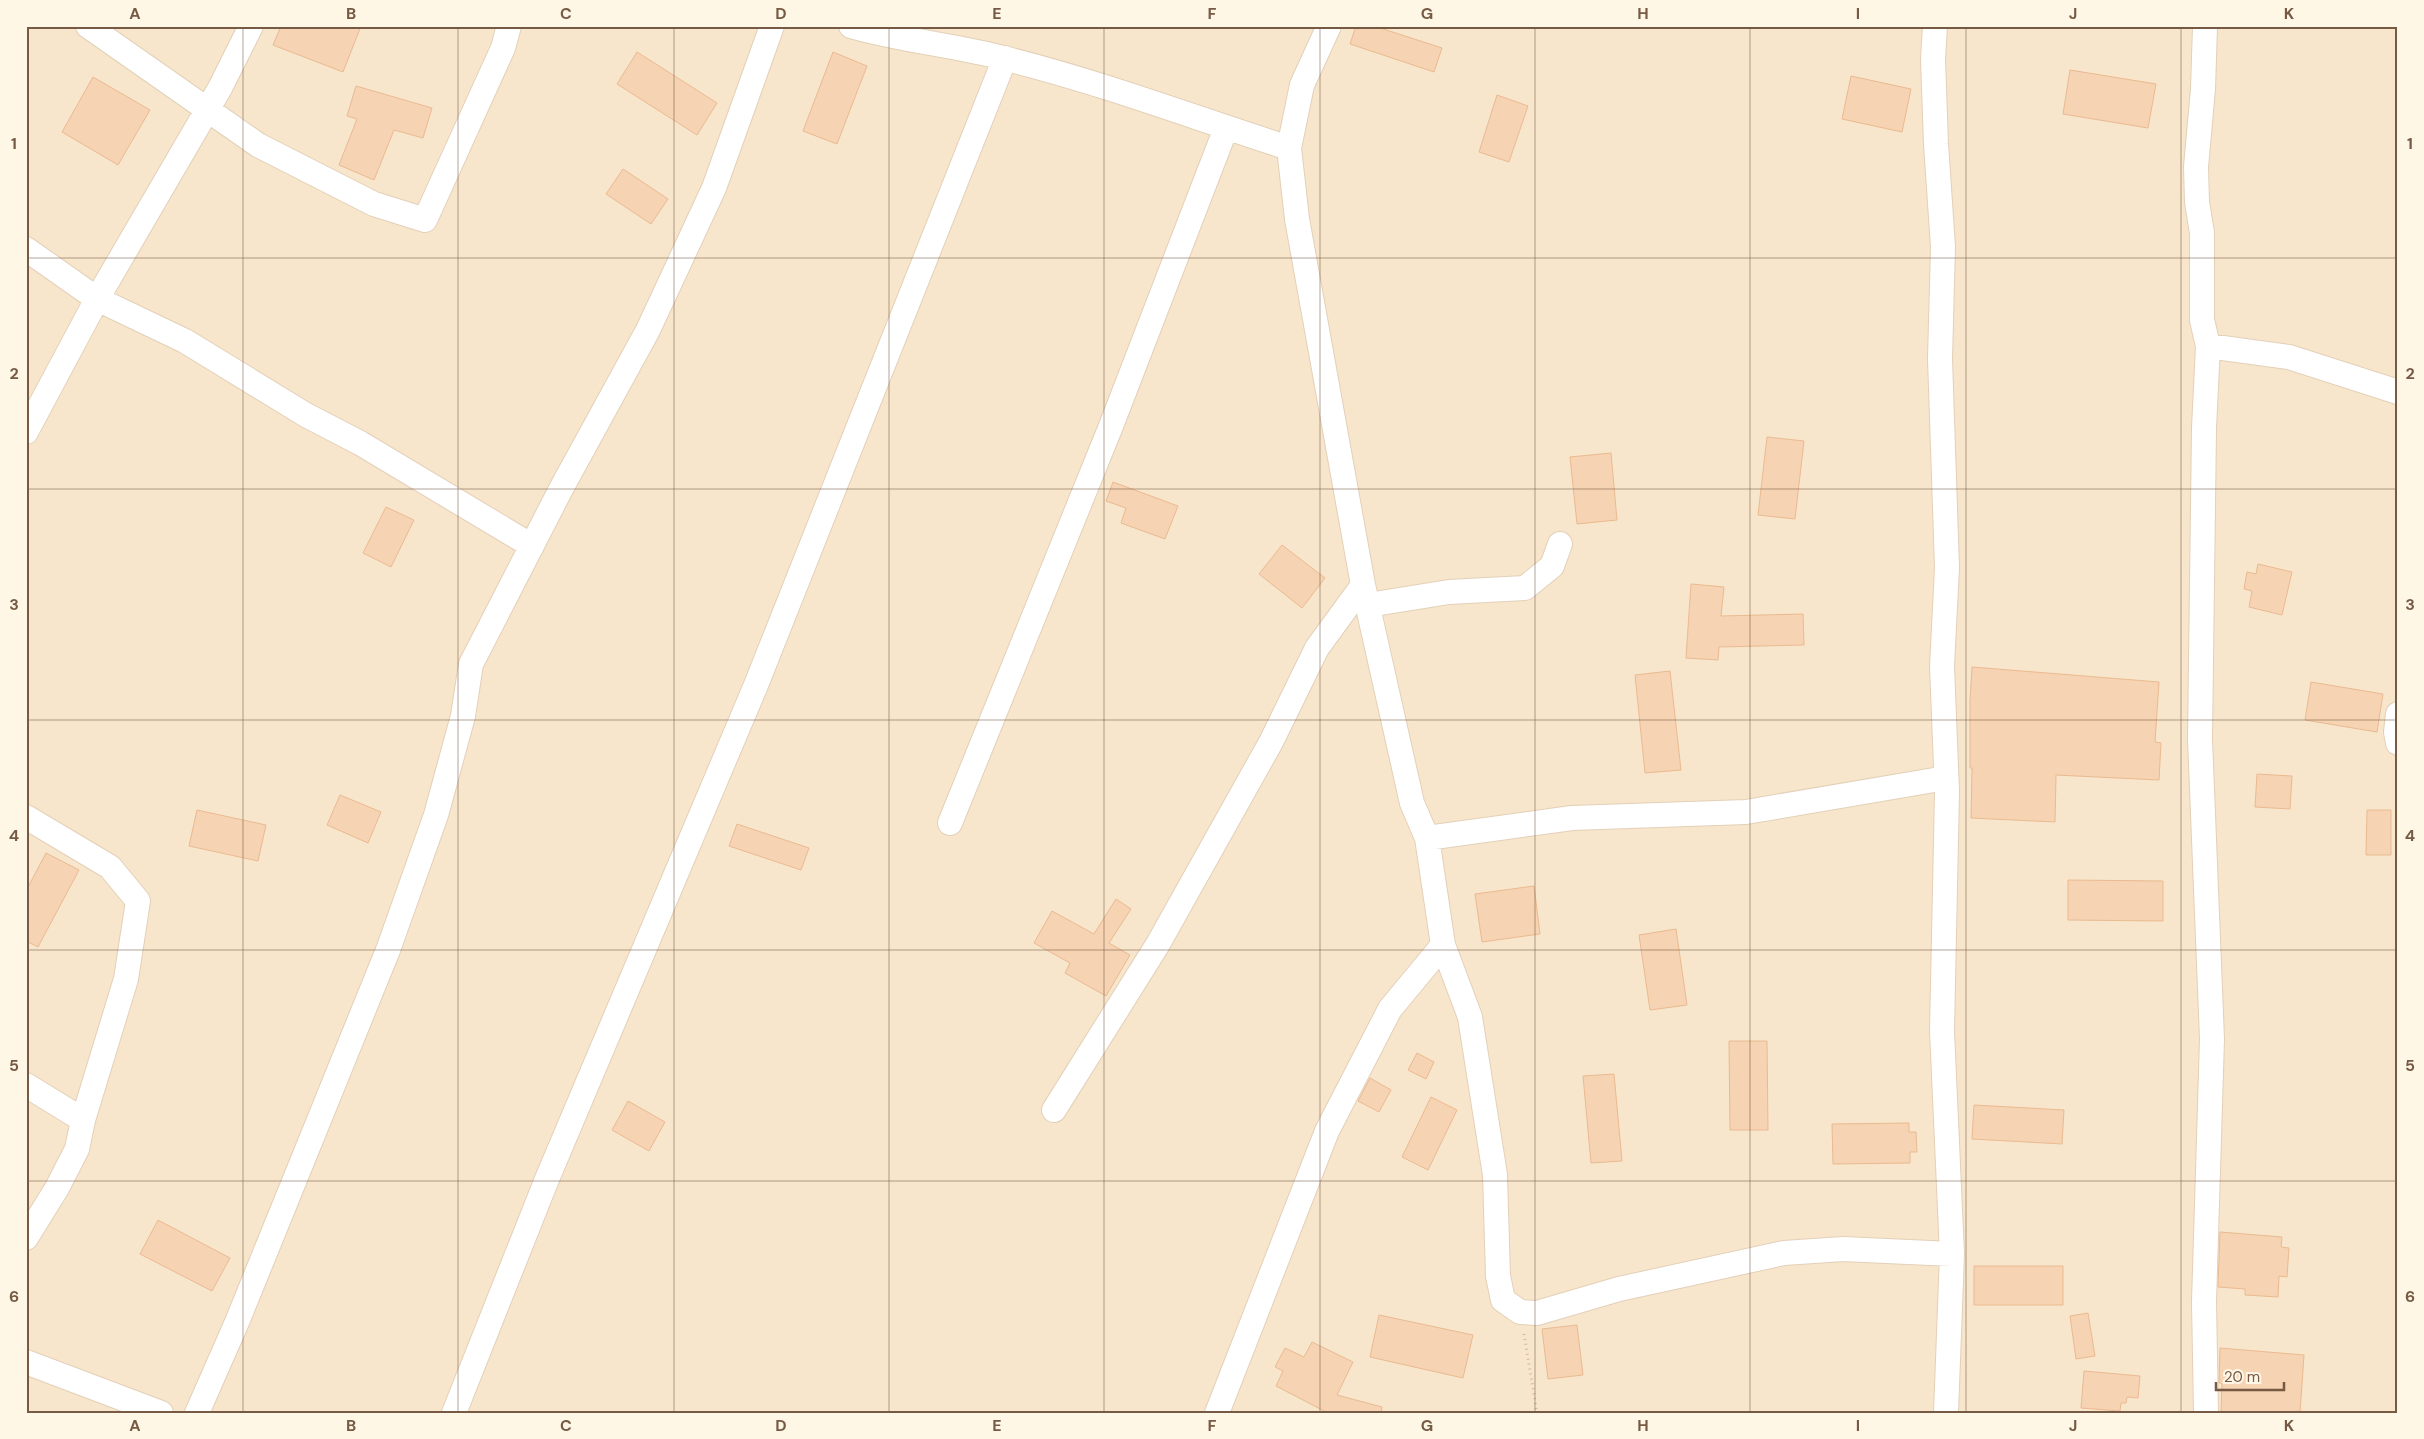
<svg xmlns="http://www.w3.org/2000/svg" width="2424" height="1439" font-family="'DM Sans',sans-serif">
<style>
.residential{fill:#f7e6cb}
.building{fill:#f6d3b2;stroke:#eaba91}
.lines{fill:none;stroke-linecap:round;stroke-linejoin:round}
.minor-casing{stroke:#e3d0b9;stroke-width:26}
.path{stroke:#dbb696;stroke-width:3;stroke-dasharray:1 4;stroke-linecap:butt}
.minor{stroke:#fff;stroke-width:24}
.grid{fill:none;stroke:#765a44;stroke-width:1;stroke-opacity:0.55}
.neatline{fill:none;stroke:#765a44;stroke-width:2}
.grid-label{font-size:16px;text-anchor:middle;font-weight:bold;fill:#765a44}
</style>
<rect width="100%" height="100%" fill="#fef4dd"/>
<!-- residential -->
<path class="residential" d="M26,26H2398V1413H26Z"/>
<!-- building -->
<path class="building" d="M281,26H361L343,72L273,45Z
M1356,26H1374L1442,48L1434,72L1350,44Z
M637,52L717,103L697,135L617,84Z
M833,52L867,66L837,144L803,131Z
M2070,70L2156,84L2148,128L2063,114Z
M1851,76L1911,89L1902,132L1842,119Z
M93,77L150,110L118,165L62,132Z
M356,86L432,108L423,138L394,130L374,180L339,165L357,119L347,116Z
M1497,95L1528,106L1509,162L1479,152Z
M623,169L668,199L651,224L606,194Z
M1767,437L1804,441L1795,519L1758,515Z
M1611,453L1617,520L1577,524L1570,457Z
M1113,482L1178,506L1165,539L1121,523L1126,508L1106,501Z
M386,507L414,520L391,567L363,553Z
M1282,545L1325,578L1302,608L1259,574Z
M2258,564L2292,572L2282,615L2249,607L2252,591L2244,589L2247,572L2256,574Z
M1691,584L1724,587L1721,616L1803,614L1804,645L1719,647L1718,660L1686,658Z
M1972,667L2159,682L2155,742L2161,743L2159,780L2056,775L2055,822L1971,818L1972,768H1970V701Z
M1670,671L1681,770L1645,773L1635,675Z
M2311,682L2383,694L2377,732L2305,720Z
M2257,774L2292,776L2290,809L2255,807Z
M340,795L381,812L368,843L327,825Z
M197,810L266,825L258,861L189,846Z
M2367,810H2391V855H2366Z
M737,824L809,848L801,870L729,846Z
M46,853L79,870L38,947L26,941V891Z
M2068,880L2163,881V921L2068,920Z
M1534,886L1540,934L1482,942L1475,894Z
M1116,899L1131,909L1109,943L1130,955L1106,996L1065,973L1070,963L1034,943L1052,911L1094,934Z
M1676,929L1687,1005L1650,1010L1639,935Z
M1729,1041H1767L1768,1130H1730Z
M1417,1053L1434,1062L1426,1079L1408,1070Z
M1614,1074L1622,1161L1591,1163L1583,1076Z
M1370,1078L1391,1090L1379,1112L1358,1101Z
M1431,1097L1457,1110L1428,1170L1402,1157Z
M628,1101L665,1122L649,1151L612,1130Z
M1974,1105L2064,1110L2062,1144L1972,1139Z
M1909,1123V1132H1916L1917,1152H1910V1163L1833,1164L1832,1124Z
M158,1220L230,1258L212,1291L140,1254Z
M2220,1232L2282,1237L2281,1247L2289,1248L2287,1277L2279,1276L2278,1297L2245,1295V1289L2218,1287Z
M1974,1266H2063V1305H1974Z
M2088,1313L2095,1356L2076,1359L2070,1316Z
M1379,1315L1473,1335L1463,1378L1370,1357Z
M1577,1325L1583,1375L1548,1379L1542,1329Z
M1312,1342L1353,1362L1337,1395L1382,1407L1381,1413H1328L1276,1386L1283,1371L1275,1367L1285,1348L1304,1357Z
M2220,1348L2304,1355L2300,1413H2221L2222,1383H2219Z
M2084,1371L2140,1376L2138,1398L2127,1397L2126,1403H2121L2120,1411L2081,1408Z"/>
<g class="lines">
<!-- minor casing -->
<g class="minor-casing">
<path id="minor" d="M88,26L258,145L374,204L425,220L503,48L509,26
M851,26C902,41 956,45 1007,59C1103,83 1195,118 1289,148
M1329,26L1302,85L1289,148L1297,219L1363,585L1412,803L1427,838L1443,945L1470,1017L1495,1175L1498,1276L1503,1300L1520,1312L1537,1313L1619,1289L1784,1253L1843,1249L1952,1254
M1935,26L1933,59L1936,144L1943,247L1940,359L1947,568L1942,666L1947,792L1942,1031L1952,1254L1946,1413
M2205,26L2203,89L2196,167L2197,202L2202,233V320L2208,346L2204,428L2200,739L2212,1039L2204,1302L2206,1413
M26,249L97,299L185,341L306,415L360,443L532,546
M2208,346L2289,357L2398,392
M26,432L97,299L220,88L251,26
M1368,605L1449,592L1525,588L1552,566L1560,544
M2398,714L2396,732L2398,743
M26,817L110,867L138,901L126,979L83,1120L77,1149L57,1188L26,1238
M950,823L1111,426L1226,128
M1427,838L1572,818L1746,812L1946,778
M26,1085L83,1120
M1054,1110L1158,944L1271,742L1317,648L1363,585
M26,1362L161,1413
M197,1413L237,1322L388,950L436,815L463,716L471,664L562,487L648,330L714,188L772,26
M454,1413L547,1179L756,685L1005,58
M1217,1413L1327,1131L1390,1009L1443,945"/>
</g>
<!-- path -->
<path class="path" d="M1524,1334L1537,1413"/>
<!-- minor -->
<use href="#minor" class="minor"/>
</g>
<!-- grid -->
<path class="grid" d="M243,26V1413M458,26V1413M674,26V1413M889,26V1413M1104,26V1413M1320,26V1413M1535,26V1413M1750,26V1413M1966,26V1413M2181,26V1413M26,258H2398M26,489H2398M26,720H2398M26,950H2398M26,1181H2398"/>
<!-- border -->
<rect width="2424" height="1439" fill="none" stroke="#fff7e6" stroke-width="55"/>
<!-- scale -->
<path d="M2216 1382v8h68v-8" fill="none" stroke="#765a44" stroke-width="2.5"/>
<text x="2224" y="1382" font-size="15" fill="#765a44" stroke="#fff7e6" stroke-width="4" paint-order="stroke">20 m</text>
<rect x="28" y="28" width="2368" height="1384" class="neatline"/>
<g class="grid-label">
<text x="135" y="19">A</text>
<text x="351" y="19">B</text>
<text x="566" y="19">C</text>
<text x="781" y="19">D</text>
<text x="997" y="19">E</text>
<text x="1212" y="19">F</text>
<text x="1427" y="19">G</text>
<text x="1643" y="19">H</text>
<text x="1858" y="19">I</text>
<text x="2073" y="19">J</text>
<text x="2289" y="19">K</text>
<text x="14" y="149">1</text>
<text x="2410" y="149">1</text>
<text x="14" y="379">2</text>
<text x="2410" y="379">2</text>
<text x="14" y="610">3</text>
<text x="2410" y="610">3</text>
<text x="14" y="841">4</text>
<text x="2410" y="841">4</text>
<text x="14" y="1071">5</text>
<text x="2410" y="1071">5</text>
<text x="14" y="1302">6</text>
<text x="2410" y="1302">6</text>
<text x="135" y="1431">A</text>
<text x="351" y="1431">B</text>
<text x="566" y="1431">C</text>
<text x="781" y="1431">D</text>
<text x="997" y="1431">E</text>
<text x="1212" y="1431">F</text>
<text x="1427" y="1431">G</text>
<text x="1643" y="1431">H</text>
<text x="1858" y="1431">I</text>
<text x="2073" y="1431">J</text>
<text x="2289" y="1431">K</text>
</g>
</svg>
